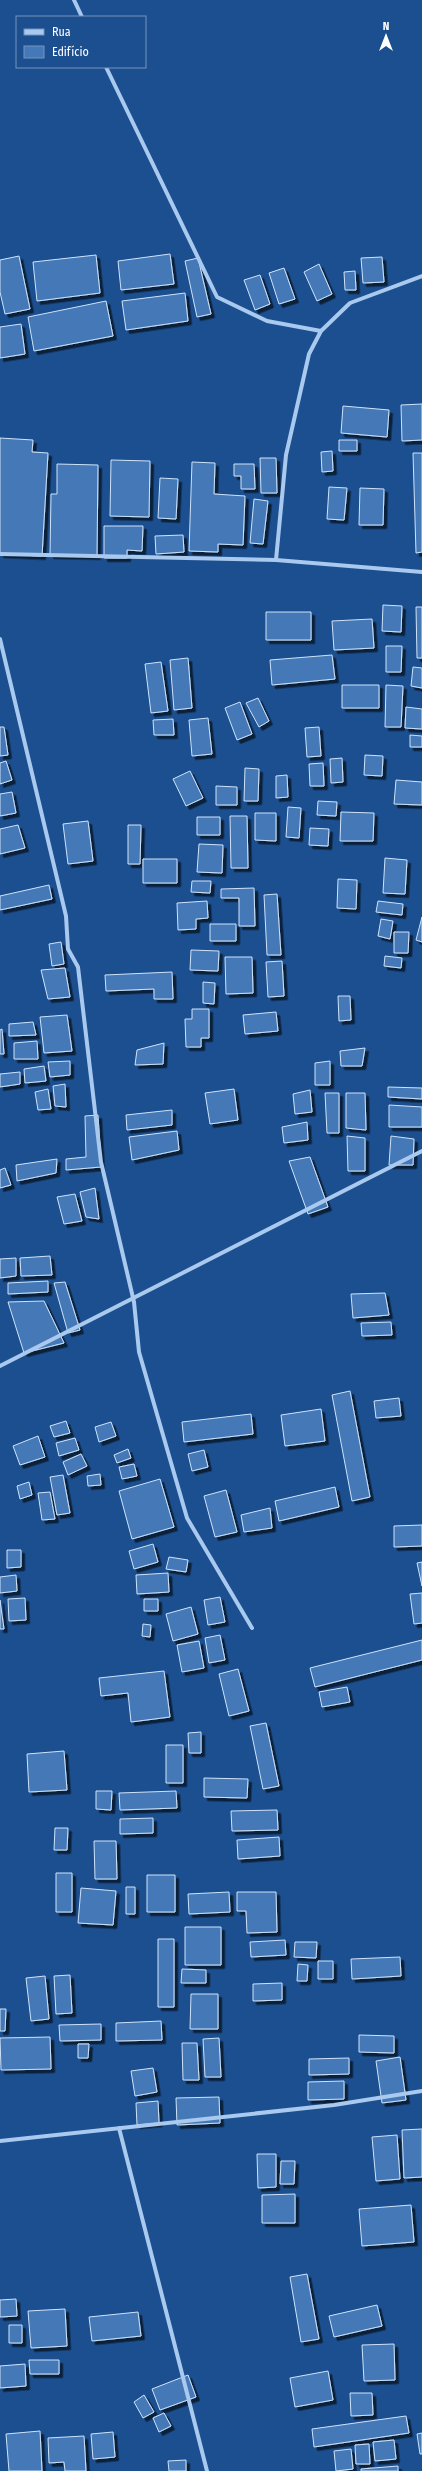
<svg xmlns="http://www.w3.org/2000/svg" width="422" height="2471" font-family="'Fira Sans Condensed',sans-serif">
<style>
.building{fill:#4478b7;stroke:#cfe3fa;filter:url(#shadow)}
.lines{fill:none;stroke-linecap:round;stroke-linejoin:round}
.minor{stroke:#a9c9ee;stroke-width:4}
</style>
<defs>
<filter id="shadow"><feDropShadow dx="3.5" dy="3.5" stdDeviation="0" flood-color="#0009"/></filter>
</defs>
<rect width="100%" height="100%" fill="#1b4f8f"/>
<!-- building -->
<path class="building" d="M170,254L174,284L121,290L118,261Z
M96,255L100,293L37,301L33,262Z
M19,256L30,309L5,314L0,292V260Z
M382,257L384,282L363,283L361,258Z
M198,258L211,314L197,317L185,261Z
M319,264L332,294L317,301L304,272Z
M284,268L295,299L279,304L269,273Z
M355,271L356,290H345L344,272Z
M260,275L270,304L255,310L244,280Z
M185,293L188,321L126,330L122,301Z
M106,301L113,336L34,351L28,317Z
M21,324L25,354L0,358V327Z
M422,404V440L402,441L401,405Z
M343,406L389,410L387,437L341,433Z
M0,438L33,440L32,452L48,453L42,556L0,554Z
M339,440H357V451H339Z
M332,451L333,471L322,472L321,452Z
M413,453H422V552L416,553Z
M260,458H276L277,493H261Z
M111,460L150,461L149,517L110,516Z
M192,462L215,463L214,494L245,496L243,545L218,544V552L189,551Z
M57,464L98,465L97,556L50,555L51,494H57Z
M234,464H254L255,489H241V476H234Z
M160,478L178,479L176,519L158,518Z
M329,487L347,488L344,520L327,519Z
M360,488L384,489L383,525H359Z
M254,499L268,501L263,544L250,543Z
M104,526H143L142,551L127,550V558H104Z
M183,535L184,552L156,554L155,536Z
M383,605L402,606L401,632L382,631Z
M416,607H422V658H417Z
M266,612H311V640H266Z
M372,619L374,648L334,650L332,621Z
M386,646H402L401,672H386Z
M332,655L335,679L272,685L270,660Z
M188,658L192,708L174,710L170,660Z
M161,662L168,711L151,713L145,664Z
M413,667L422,668V688L411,686Z
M342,685H379V708H342Z
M386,685L403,686L401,727H385Z
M258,698L269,721L259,727L246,703Z
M240,702L252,734L237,740L225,708Z
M406,707L422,709V729L405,728Z
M208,718L212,754L192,756L189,720Z
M173,719L174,735H154L153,720Z
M0,727H4L8,755L0,756Z
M319,727L321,756L307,757L305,728Z
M410,735L422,736V747H410Z
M365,755L383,756L382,776L364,775Z
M342,758L343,782L331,783L330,759Z
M6,761L12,780L0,784V763Z
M323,763L324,786H310L309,764Z
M245,768L259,769L258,801H244Z
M190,771L203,798L186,806L173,779Z
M287,775L288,797L276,798V776Z
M396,780L422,782V805L394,804Z
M216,786L237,787V805H216Z
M12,792L16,813L0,816V794Z
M318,801L337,802L336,816L317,815Z
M288,807L301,808L299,838L286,837Z
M341,812L374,813L373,841H340Z
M255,813H276V841L255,840Z
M230,816H247L248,868H231Z
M197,817H220V835H197Z
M88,821L93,861L68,864L63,824Z
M18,825L25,848L0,854V829Z
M128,825H141L140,864H128Z
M310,828L329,829L328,846L309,845Z
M199,844L223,845L222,873L197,872Z
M385,858L407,860L405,894L383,893Z
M143,859H177V883H143Z
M338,879L357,880L356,909L337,908Z
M192,881H211L210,893L191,892Z
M49,885L52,899L0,910V896Z
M254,888L255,926H239V898H221V889Z
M277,894L281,955H267L264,895Z
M207,901L208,918L196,919V929L178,930L177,903Z
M378,901L403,904L402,915L376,912Z
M422,917V942L416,940Z
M381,919L393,921L390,939L378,936Z
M210,924H236V941H210Z
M394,932H409L408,953H394Z
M61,942L64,964L52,966L49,944Z
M191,950L219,951L218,971L190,970Z
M385,956L402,958L401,968L384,966Z
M225,957H252L253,993L226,994Z
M282,961L284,996L268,997L266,962Z
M65,968L70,997L48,999L41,970Z
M172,972L173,999H154V989L106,991L105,975Z
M203,982L215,983L214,1004L203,1003Z
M338,996H350L351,1020L339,1021Z
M192,1009H209V1038H201V1047H186L185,1019H192Z
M276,1012L278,1031L245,1034L243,1015Z
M67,1015L72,1051L44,1053L40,1017Z
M33,1022L36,1035L9,1036V1024Z
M2,1029L4,1054H0V1030Z
M37,1041L38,1059H14V1043Z
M164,1043L163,1064L135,1065L137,1050Z
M365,1048L362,1066H341L340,1051Z
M70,1061V1075L50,1077L48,1062Z
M330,1061V1085H315V1063Z
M44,1066L46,1081L25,1083L24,1069Z
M20,1072V1084L0,1087V1074Z
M65,1084L66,1107L55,1106L53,1086Z
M388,1087L422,1088V1099L388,1097Z
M48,1089L51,1109L38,1110L35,1092Z
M234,1089L238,1120L210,1124L205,1093Z
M310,1090L312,1112L295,1114L293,1094Z
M325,1093H339V1133H327Z
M346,1093H365L366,1130L346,1128Z
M389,1105L422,1107V1127H389Z
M172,1110V1125L127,1130L126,1115Z
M98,1115L101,1167L66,1170V1159L86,1157L85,1116Z
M307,1122L308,1140L284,1143L282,1127Z
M177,1131L179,1150L132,1160L129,1137Z
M347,1136L365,1138V1171H348Z
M391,1136L414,1139L413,1165H389Z
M310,1157L328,1207L308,1214L289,1161Z
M57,1159L56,1173L17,1181L16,1165Z
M5,1168L11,1185L0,1188V1170Z
M95,1188L99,1219L86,1217L80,1192Z
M75,1194L82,1221L64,1224L57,1197Z
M50,1256L52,1275L21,1276L20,1258Z
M16,1258V1276L0,1278V1259Z
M48,1281V1292L8,1294V1283Z
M65,1282L80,1330L68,1333L54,1283Z
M385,1293L389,1315L353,1318L351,1294Z
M44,1301L64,1343L24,1353L8,1302Z
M391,1322L392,1335L362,1336L361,1323Z
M350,1391L370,1497L352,1501L332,1395Z
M399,1398L401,1416L376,1418L374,1401Z
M321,1409L325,1441L285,1446L281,1415Z
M251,1414L253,1434L184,1442L182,1422Z
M66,1421L70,1433L54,1437L50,1426Z
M111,1422L116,1436L99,1442L95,1427Z
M38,1436L45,1457L20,1465L13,1446Z
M75,1438L79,1450L59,1456L56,1443Z
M128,1449L131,1458L117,1463L114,1455Z
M204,1450L208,1467L192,1471L188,1454Z
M81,1454L87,1466L68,1475L63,1462Z
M134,1464L137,1476L122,1479L119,1467Z
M100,1474L101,1485L88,1486L87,1476Z
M63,1475L70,1513L57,1515L50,1477Z
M160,1479L174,1527L132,1539L119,1491Z
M29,1482L32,1495L20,1499L17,1486Z
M335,1487L339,1507L279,1521L275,1501Z
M226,1490L237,1532L215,1537L204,1496Z
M50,1492L55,1519L42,1520L38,1493Z
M270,1508L272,1528L244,1532L241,1515Z
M422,1525V1546L394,1547V1526Z
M153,1544L158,1562L134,1569L129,1551Z
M7,1550H21V1567L7,1568Z
M169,1557L188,1560L186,1572L166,1569Z
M422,1562V1586L417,1563Z
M168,1573L169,1592L137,1594L136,1575Z
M16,1575L17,1591L0,1593V1577Z
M422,1593V1623L414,1624L410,1594Z
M220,1597L225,1622L208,1625L204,1600Z
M25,1598L26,1620L9,1621L8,1599Z
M144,1599H158V1611H144Z
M0,1600L4,1629H0Z
M191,1607L198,1634L173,1641L166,1614Z
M143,1624L151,1625L150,1637L142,1636Z
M220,1635L225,1660L209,1663L205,1638Z
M422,1640V1660L315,1687L310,1668Z
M199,1641L204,1668L182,1672L177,1645Z
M238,1669L249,1711L229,1716L219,1674Z
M164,1671L170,1717L131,1722L128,1693L101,1696L99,1678Z
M347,1687L350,1702L322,1707L319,1692Z
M266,1723L279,1786L263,1789L250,1726Z
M201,1732V1753H189L188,1733Z
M166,1745H183V1783H166Z
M64,1751L67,1790L29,1792L27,1754Z
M204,1778L248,1779L247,1798L204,1797Z
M96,1791H112L111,1810L96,1809Z
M176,1791L177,1808L120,1810L119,1793Z
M277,1810L278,1830L232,1831L231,1811Z
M153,1818V1833L120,1834V1819Z
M55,1828H68L67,1850H54Z
M279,1837L280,1856L238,1859L237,1840Z
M94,1841H116L117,1879H95Z
M56,1873H72V1912H56Z
M147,1875H175V1912H147Z
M126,1887H135V1914H126Z
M81,1888L116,1891L113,1925L78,1923Z
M229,1892L230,1912L189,1914L188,1894Z
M237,1892H276L277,1932L247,1933L246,1911H237Z
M185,1927H221V1965H185Z
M158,1939H174V2007H158Z
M285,1940L286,1955L251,1957L250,1942Z
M295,1942H317L316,1958L294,1957Z
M400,1957L401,1976L352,1979L351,1959Z
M318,1961H333V1979H318Z
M298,1964L308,1965L307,1981H297Z
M182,1969L206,1970V1983H181Z
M70,1975L72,2013L56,2014L54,1976Z
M45,1976L49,2019L31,2021L26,1978Z
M282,1983V2000L253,2001V1984Z
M191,1994H218V2029H190Z
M0,2009H6L5,2031H0Z
M161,2021L162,2040L116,2041V2023Z
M101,2024V2040L60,2041L59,2025Z
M359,2035L394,2036V2053L359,2052Z
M50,2037L51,2069L1,2070L0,2038Z
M219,2038L221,2077H205L203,2039Z
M182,2043H197L199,2080H183Z
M78,2044H89L88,2058H78Z
M400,2057L406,2100L382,2103L376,2061Z
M349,2058V2074L309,2075V2059Z
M153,2068L157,2092L135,2096L131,2071Z
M344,2081V2099L308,2100V2082Z
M219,2097L220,2123L177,2125L176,2098Z
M158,2101L159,2123L137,2125L136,2103Z
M422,2129V2177L404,2178L402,2130Z
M397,2135L400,2179L376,2181L372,2137Z
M257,2154H276V2187L258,2188Z
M281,2161H295L294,2184H280Z
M295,2194V2223H262V2195Z
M411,2205L414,2242L362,2246L359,2209Z
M307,2274L319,2339L301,2342L290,2277Z
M16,2299L17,2316L0,2317V2300Z
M377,2305L382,2326L334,2337L329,2316Z
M65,2309L67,2346L31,2348L28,2311Z
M138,2312L141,2336L92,2341L89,2317Z
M9,2325H22V2343H9Z
M394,2344L395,2380L364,2381L362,2345Z
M29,2360H59V2374H30Z
M25,2364L26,2386L0,2388V2366Z
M328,2371L333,2400L295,2407L290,2378Z
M188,2375L196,2397L160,2410L152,2389Z
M350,2393H372L373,2415L351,2416Z
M144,2395L154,2412L143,2418L134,2402Z
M164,2413L171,2426L159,2432L153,2418Z
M406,2416L409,2433L314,2447L312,2429Z
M40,2431L42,2471H9L6,2434Z
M113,2432L115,2457L93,2459L91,2434Z
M422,2433V2454H420L417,2434Z
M84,2436L86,2471H65L64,2462L49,2463L48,2438Z
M394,2440L396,2459L375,2461L373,2442Z
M369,2444L370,2464H356L355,2445Z
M351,2449L353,2469L336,2471L334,2451Z
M186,2460V2471H169L168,2461Z
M398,2466V2471H361V2469Z"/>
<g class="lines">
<!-- minor -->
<path class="minor" d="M74,0L82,17
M106,67L217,297L267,321L321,331
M0,554L276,560L422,572
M276,560L286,455L309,354L321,331L350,303L422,276
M0,639L66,916L68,949L78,967L101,1162L134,1302L139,1352L187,1518L252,1628
M0,1366L422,1151
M119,2128L207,2471
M0,2141L334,2105L422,2091"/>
</g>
<!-- legend -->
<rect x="16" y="16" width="130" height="52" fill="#1b4f8f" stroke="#7695bc"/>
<rect x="24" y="29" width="20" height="6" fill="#a9c9ee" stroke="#7695bc"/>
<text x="52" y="36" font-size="12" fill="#ffffff">Rua</text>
<rect x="24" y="46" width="20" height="12" fill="#4478b7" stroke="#7695bc"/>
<text x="52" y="56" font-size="12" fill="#ffffff">Edifício</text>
<!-- north arrow -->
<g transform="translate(386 36)" stroke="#1b4f8f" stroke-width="3" paint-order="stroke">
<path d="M0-3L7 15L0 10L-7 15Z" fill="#ffffff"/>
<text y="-6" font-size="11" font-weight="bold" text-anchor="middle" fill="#ffffff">N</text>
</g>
</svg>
